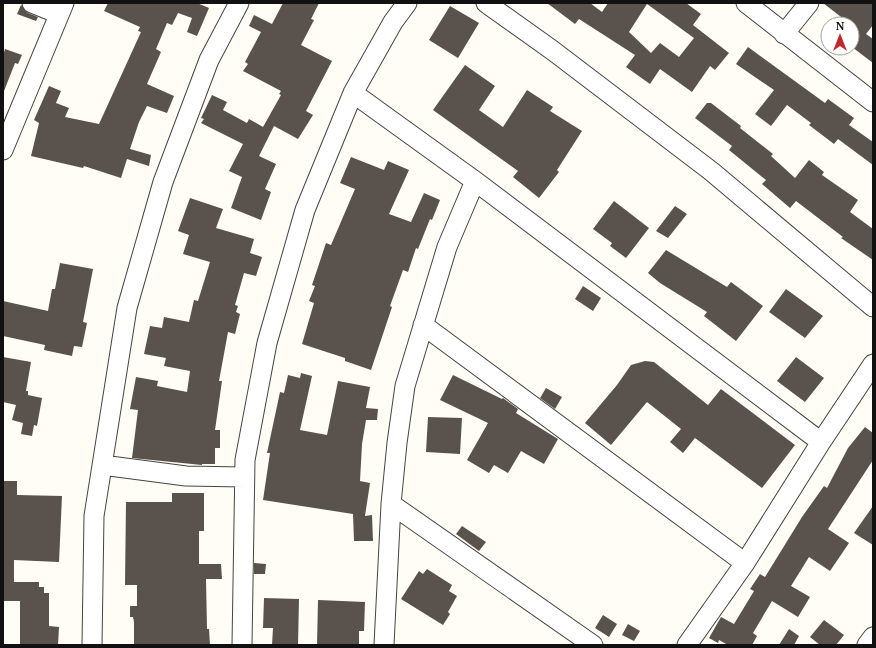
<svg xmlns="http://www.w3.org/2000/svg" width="876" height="648" font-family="'Noto Serif',serif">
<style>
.building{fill:#5a524d;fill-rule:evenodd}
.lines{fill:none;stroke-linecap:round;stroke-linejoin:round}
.minor-casing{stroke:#444;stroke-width:21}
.minor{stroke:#fff;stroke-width:19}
</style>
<rect width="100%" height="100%" fill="#fffdf5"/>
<!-- building -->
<path class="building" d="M108,3H197L209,8L197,36L187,32L192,18L178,13L172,25L167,23L156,49L161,52L147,84L174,96L167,113L147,106L139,122L130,149L151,155L149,166L127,159L121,178L84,166L83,168L31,156L39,123L34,120L49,86L61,91L56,103L69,108L65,117L99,124L141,32L138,31L140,27L104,11Z
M283,3H319L311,19L314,20L301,45L332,61L306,111L313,115L298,139L274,126L259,156L276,164L265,189L271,192L261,220L231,208L242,177L229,171L243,144L201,123L204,119L201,118L212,95L227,102L223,110L247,123L249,119L263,127L281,95L279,94L281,91L243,71L248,64L245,62L261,32L249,26L254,15L272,24Z
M547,3H590L602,12L608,3H686L701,14L693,25L729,53L715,70L710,66L692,92L660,69L650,84L626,67L635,55L579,19L575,24ZM647,4L694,38L679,57L660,43L651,53L629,32Z
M823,3H873V25L866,34L873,39V63L852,47V24H842L845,20Z
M21,5L28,13L38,17L36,21L17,14Z
M450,6L479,23L458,58L429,40Z
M748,47L825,103L828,99L854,118L849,125L873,142V165L838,139L834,144L809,125L811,123L787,105L771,126L755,114L774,90L736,64Z
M5,49L22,55L18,64L15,63L4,91L3,56Z
M465,65L495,86L479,110L503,127L527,90L553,107L550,111L582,131L557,170L559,172L539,198L513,177L518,171L433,110Z
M707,103H711L741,126L740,128L773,154L771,156L795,178L809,160L824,172L822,175L858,200L850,212L873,229V260L841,238L843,237L796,201L790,208L762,184L766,180L729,150L732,146L695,118Z
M351,157L384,170L388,161L409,170L389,214L411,222L424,193L440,200L432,220L430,219L418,249L416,248L408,272L403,270L390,306L392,307L371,370L345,361V358L302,344L314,303L309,301L315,286L312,285L326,243L331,245L355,189L340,183Z
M190,198L223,209L216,228L254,239L250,253L262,257L256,276L244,273L235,305L238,306L236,312L240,314L235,334L228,332L219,381H222L215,430H220V448H215V464H202V465L132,458L138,410L130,409L136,377L158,381L157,386L187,392L190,371L164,366L166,358L144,354L150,326L162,328L164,317L189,322L194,300L198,301L210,262L183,254L189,235L178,231Z
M614,201L649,228L626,258L610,246L612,243L593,229Z
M675,206L687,214L668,238L656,231Z
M666,250L727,287L731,282L763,306L736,341L704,316L707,312L660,283L648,273Z
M60,263L93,269L83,322L87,323L82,347L74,346L72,356L44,350L45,345L3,336V301L48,311L52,289H55Z
M583,286L601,298L593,311L575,299Z
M786,289L823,316L805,338L769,312Z
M3,357L31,362L26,391H28V395L42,398L37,426L34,425L32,436L21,434L23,423L12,420L16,405L3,402Z
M796,357L824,378L805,402L777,381Z
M645,361L654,362L708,405L721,389L795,445L762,488L695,438L683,453L670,442L681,429L647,402L611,445L585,423L617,385L631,365Z
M301,373L312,376L300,430L327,435L338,381L370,387L366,408L378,409L377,420H366L362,444L360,481L370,483L365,516L372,515L373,541H354L353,514L263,500L270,453H267L280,392L284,393L288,375L300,378Z
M453,375L502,399L503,398L518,409L516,413L558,439L544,464L521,451L508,473L494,465L489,473L467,460L488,423L440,400Z
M546,388L562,397L555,409L540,398Z
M428,417L462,418L460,454L426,452Z
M865,427L873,433V460L828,529L849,543L830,571L809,557L791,586L810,597L798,617L772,601L753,633L757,636L752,645H728L719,640L718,643L709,638L721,617L734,624L754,591L750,589L760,574L765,577L802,517L824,486L827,488L848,448Z
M3,481H17V495L62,496L59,562L14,560V582H39V587H44V593H49V626L59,627L58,645H20V601H3Z
M172,493H204V531H199V564H221L222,579H206L207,629H209L210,645H134V622L133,617H130V606H137V585H125L126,502H172Z
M873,506V545L854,533Z
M462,526L486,542L479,551L456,534Z
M254,563L266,564L265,574H254Z
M427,569L452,585L449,591L457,596L448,612L450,614L443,625L401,599L419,571L423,574Z
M264,598L299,599L298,645H272L273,628H263Z
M318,600L365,602L364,631H359V645H317Z
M603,615L617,624L609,637L595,628Z
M824,620L844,635L836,645H820L810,637Z
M628,624L640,631L634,641L622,635Z
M789,629L799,636L794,645H779Z"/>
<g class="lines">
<!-- minor casing -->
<g class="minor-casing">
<path id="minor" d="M32,3L59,14
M486,3L552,50L711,171L873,307
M746,3L873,102
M784,34L809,3
M353,93L475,181L821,442
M3,150L64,3
M423,325L745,563
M102,465L186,476L244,477
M391,504L593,645
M92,645L94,516L127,308L163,182L209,60L239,3
M242,645L245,460L267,343L305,210L353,93L393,22L407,3
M384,645L391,504L397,443L405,386L447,247L475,181
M687,645L745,563L821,442L873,364
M867,645L873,637"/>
</g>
<!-- minor -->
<use href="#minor" class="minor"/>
</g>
<!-- border -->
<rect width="876" height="648" fill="none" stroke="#111111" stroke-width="8"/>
<!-- north arrow -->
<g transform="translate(840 36)"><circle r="19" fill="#ffffff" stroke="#a0a0a0"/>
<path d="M0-3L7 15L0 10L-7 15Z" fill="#c4262e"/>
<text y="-6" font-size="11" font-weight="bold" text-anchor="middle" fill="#111111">N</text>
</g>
</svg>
